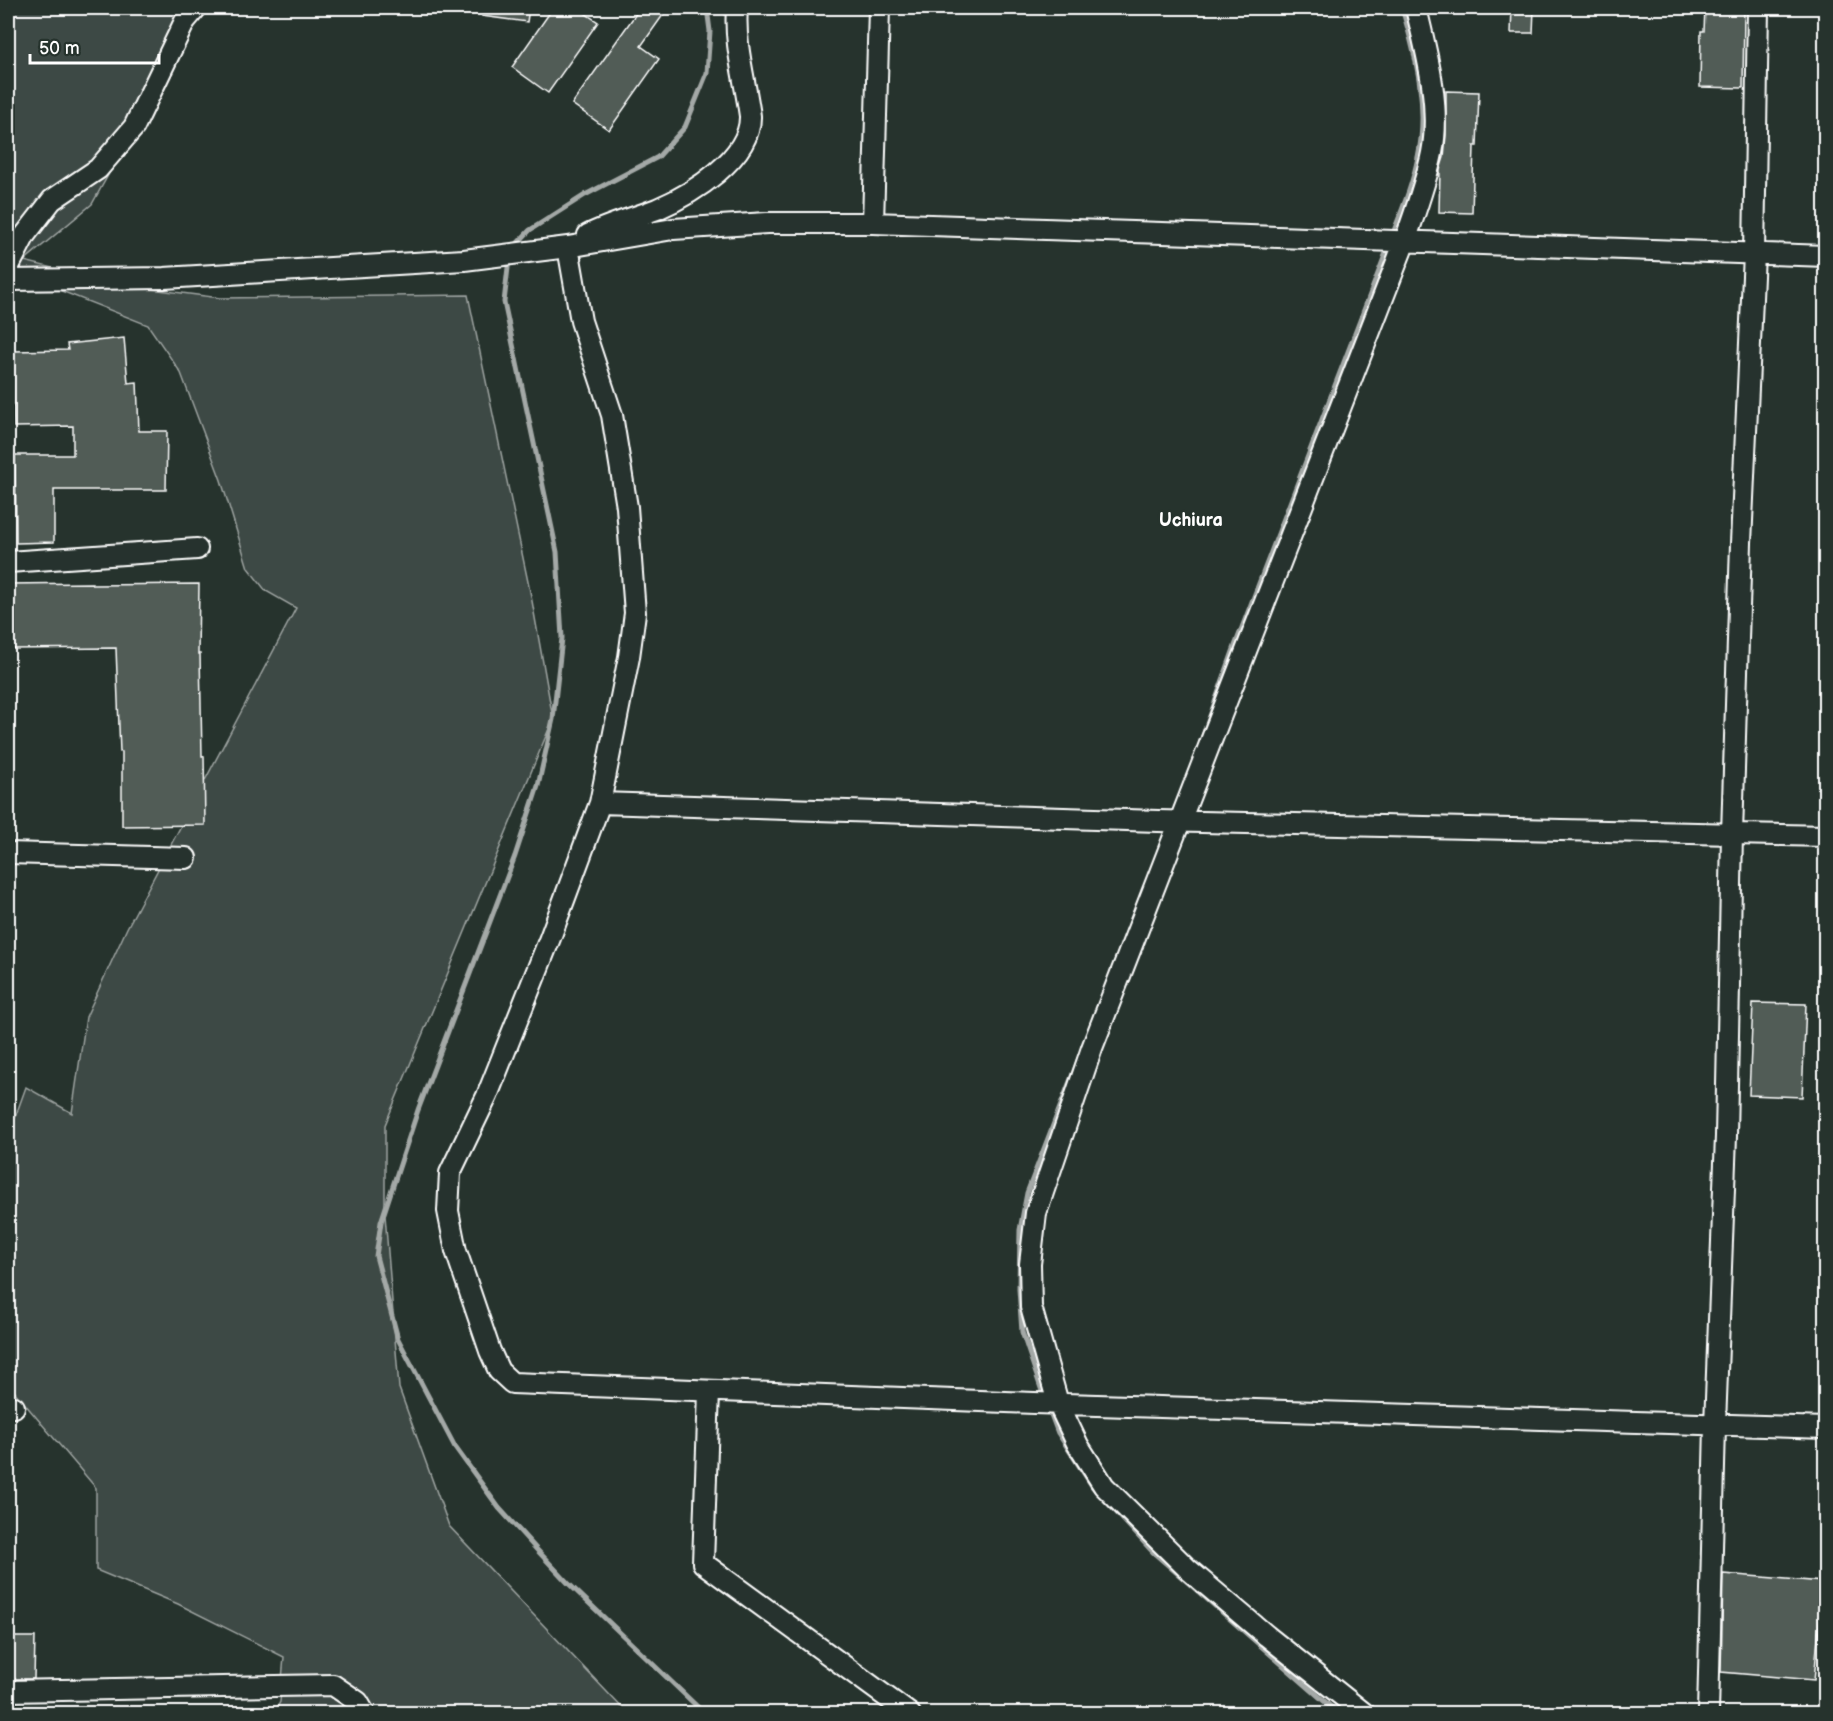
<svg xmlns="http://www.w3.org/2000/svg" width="1833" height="1721" font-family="'Balsamiq Sans',sans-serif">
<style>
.green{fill:#3e4944;stroke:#9ea4a2;stroke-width:1.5}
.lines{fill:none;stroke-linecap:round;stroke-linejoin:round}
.stream{stroke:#a4a9a7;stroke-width:5}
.building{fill:#515c57;stroke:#fff;stroke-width:1.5}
.street-casing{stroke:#fff;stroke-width:24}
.street{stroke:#26332d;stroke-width:20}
.labels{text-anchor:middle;stroke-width:4.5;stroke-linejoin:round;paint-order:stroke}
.neighbourhood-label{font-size:18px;font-weight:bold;fill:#fff;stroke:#26332d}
</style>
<rect width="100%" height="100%" fill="#26332d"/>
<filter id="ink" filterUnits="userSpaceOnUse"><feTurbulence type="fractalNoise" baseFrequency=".0167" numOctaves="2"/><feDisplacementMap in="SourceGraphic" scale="12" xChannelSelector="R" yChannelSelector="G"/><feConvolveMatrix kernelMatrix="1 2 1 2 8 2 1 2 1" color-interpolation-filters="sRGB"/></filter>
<g filter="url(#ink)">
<!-- green -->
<path class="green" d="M8,8H201L92,204L24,261L120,285L220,298L468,295L532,601L553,719L385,1125V1215L399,1388L449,1526L627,1713H274L280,1702L284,1657L178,1604L96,1570V1488L8,1384V1137L26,1087L72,1113L86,1017L127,928L296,608L266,591L248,568L221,480L181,373L148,325L8,270Z"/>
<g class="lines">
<!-- stream -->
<path class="stream" d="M1392,236C1402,210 1413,184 1418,157C1429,108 1416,55 1402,8
M513,248L530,230L585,195L658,157L685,127L707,73L710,31L707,8
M509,259L504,302L557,552L562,638L553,719L538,786L515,856L418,1110L381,1222L376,1256L398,1339L455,1447L499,1508L538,1551L568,1583L705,1714
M1201,741L1235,646L1389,245
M1045,1400L1022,1332L1019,1289L1020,1230L1027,1193L1079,1058
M1049,1409L1058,1433L1092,1486L1098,1493
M1105,1500L1153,1552L1339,1714"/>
</g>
<!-- building -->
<path class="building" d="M482,8H529L527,22L482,16Z
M553,8H577L598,22L548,93L512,67Z
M640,8H668L641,46L659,59L609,130L572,104Z
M1512,8H1534L1533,33H1511Z
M1705,8H1744L1743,88L1700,87L1701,31H1704Z
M1446,91L1479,92L1477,146H1474L1472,213L1439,212L1440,170L1444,157L1446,135Z
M124,338L128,383L137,382L139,431H167L166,490H54V542L16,543L15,455H73V426L14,427L12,351L68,350L67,344Z
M92,583V585L199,584L198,654H200L202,756H204L205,825L122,826V752H120L116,648L8,649V584Z
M1753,1003L1806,1004L1802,1097L1749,1095Z
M1723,1574L1823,1582L1814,1680L1721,1672Z
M8,1637H35L34,1679H8Z"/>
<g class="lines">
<!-- street casing -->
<g class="street-casing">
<path id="street" d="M873,223L879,8
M588,235C610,224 634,218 657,209C692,194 751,158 750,116C745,79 734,44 737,8
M568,247L581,321L612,415L627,507L635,613L629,657L600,803L550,938L487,1096L450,1173L448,1211L456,1251L490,1351L499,1371L512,1383L1034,1403L1826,1428
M8,268L25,235L52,200L98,169L134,127L185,21L196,8
M8,280L164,278L464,260L568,247L673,229L767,223H873L1826,256
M8,562L197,549
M600,803L1158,821L1826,836
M8,853L186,858
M709,1391L703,1563L910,1714
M8,1408L14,1407
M8,1691L333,1685L358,1702L365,1714
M1365,1714L1267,1636L1189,1570L1104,1486L1078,1445L1058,1403L1031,1307L1030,1264L1036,1213L1092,1048L1405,241C1415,212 1426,183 1432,153C1441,106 1427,54 1416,8
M1708,1714L1715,1425L1726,1136L1732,834L1741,543L1754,254L1758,8"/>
</g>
<!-- street -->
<use href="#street" class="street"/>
</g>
</g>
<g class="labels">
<!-- neighbourhood labels -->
<g class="neighbourhood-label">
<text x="1191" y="526">Uchiura</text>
</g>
</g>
<!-- margin -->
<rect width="1833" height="1721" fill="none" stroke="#26332d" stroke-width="30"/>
<rect x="15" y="15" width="1803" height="1691" fill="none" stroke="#fff" stroke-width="2" filter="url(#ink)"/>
<!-- scale -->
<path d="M30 54v9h129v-9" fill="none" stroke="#ffffff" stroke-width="3"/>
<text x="39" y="54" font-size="18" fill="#ffffff" stroke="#26332d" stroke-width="4.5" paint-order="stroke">50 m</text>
</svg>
